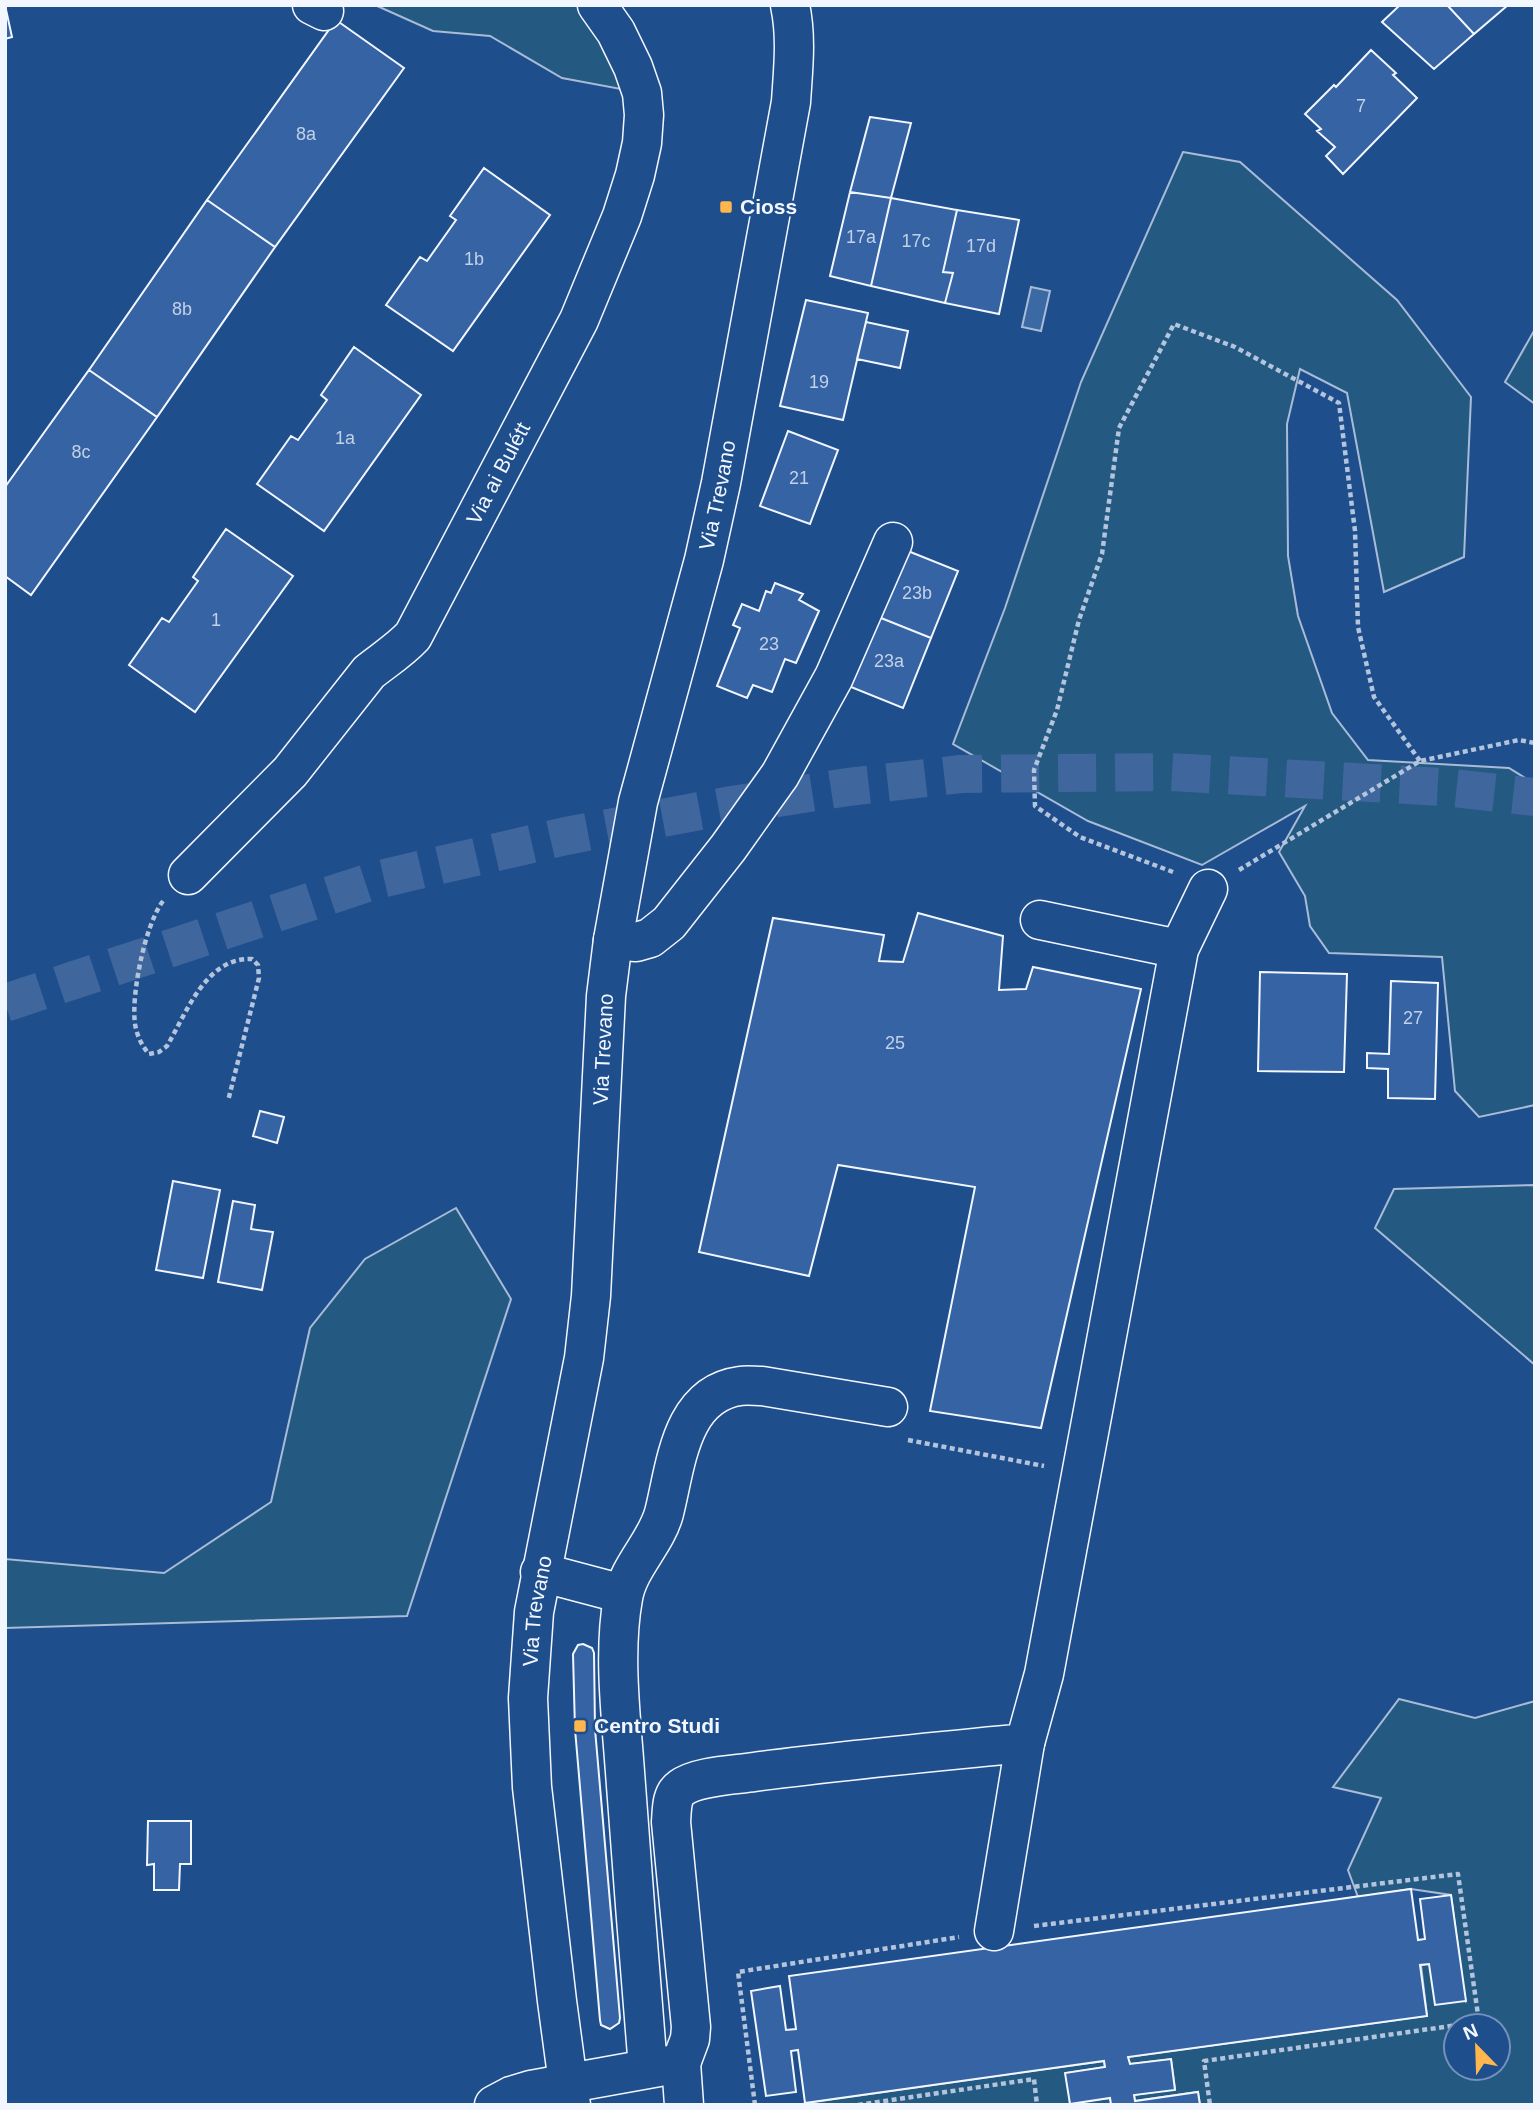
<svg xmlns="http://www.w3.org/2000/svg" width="1540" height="2110" font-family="Arial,sans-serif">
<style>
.green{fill:#245a82;stroke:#a8bbd7;stroke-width:2;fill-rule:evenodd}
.water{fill:#3b69a3;stroke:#a8bbd7;stroke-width:2}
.building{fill:#3563a3;stroke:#f2f6ff;stroke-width:2}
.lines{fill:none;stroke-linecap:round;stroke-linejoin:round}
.highway-tunnel{stroke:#3f679d;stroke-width:38;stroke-dasharray:38 19;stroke-linecap:butt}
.minor-casing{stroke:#f2f6ff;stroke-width:41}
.major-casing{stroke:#f2f6ff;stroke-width:41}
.path{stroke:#b3c4dc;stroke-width:4.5;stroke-dasharray:5 3.5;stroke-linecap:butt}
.minor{stroke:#1f4e8c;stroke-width:38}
.major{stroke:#1f4e8c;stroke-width:38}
.poi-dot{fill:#ffb74d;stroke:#1f4e8c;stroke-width:2.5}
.labels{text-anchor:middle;stroke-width:5;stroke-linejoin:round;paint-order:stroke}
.number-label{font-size:18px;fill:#c3d1e8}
.poi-label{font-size:21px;font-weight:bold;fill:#f2f6ff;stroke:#1f4e8c;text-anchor:start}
.street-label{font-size:21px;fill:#f2f6ff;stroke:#1f4e8c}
</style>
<rect width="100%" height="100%" fill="#1f4e8c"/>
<!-- green -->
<path class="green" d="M375,5H597L642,93L562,78L490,36L433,31Z
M1183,152L1240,162L1397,300L1471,397L1464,557L1384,592L1347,393L1300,369L1287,424L1288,556L1298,616L1332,713L1368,760L1509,768L1535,784V1105L1479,1117L1455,1091L1442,957L1329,953L1310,926L1305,896L1279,852L1305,806L1202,865L1088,821L953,744L1005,608L1081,382Z
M1535,329V404L1505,382Z
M1535,1185V1365L1375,1228L1394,1189Z
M456,1208L511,1299L407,1616L5,1628V1559L164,1573L271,1502L310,1328L365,1259Z
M1399,1699L1475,1718L1535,1701V2105H1200L1198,2092L1135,2101L1134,2095L1175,2089L1171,2059L1130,2064L1128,2057L1427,2016L1421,1965L1429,1964L1465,2001L1451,1895L1411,1889L1358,1897L1348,1870L1381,1798L1333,1787ZM1456,2026H1498V2068H1456Z
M1104,2061L1105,2067L1066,2073L1070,2103L1110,2098L1111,2104L802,2105L805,2103Z"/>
<!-- water -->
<path class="water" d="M1031,287L1050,291L1041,331L1022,327Z"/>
<!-- building -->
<path class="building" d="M5,5L12,37L5,39Z
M1400,5H1447L1474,34L1434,69L1382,22Z
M1447,5H1508L1474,34Z
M336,20L404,68L275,247L207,200Z
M1371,50L1396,73L1393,75L1417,98L1343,174L1326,156L1335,147L1317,131L1321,129L1305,114L1334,85L1336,87Z
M870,117L911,123L891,198L850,192Z
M484,168L550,215L453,351L386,305L420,257L427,261L456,220L450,216Z
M850,192L891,198L871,286L830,276Z
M891,198L957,210L943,272L953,273L945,303L871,286Z
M207,200L275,247L157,417L89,370Z
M957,210L1019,220L999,314L945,303L953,273L943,272Z
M806,300L868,313L843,420L780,406Z
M866,322L908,331L900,368L857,359Z
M354,347L421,395L324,531L257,484L291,436L298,440L327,400L321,395Z
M89,370L157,417L31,595L5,576V487Z
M788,431L838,450L810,524L760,506Z
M226,529L293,576L195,712L129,665L162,618L169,622L198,581L193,577Z
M903,549L958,571L931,638L876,616Z
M775,583L803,594L799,600L819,611L796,663L785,659L772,692L753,685L747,698L717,686L740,628L733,625L742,604L759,611L766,591L771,593Z
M876,616L931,638L903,708L846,685Z
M918,913L1003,936L999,990L1026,989L1033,967L1141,989L1041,1428L930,1411L975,1187L838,1165L809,1276L699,1252L773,918L884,935L879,961L903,962Z
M1260,972L1347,974L1344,1072L1258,1071Z
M1391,981L1438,983L1435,1099L1388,1098V1069L1367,1068V1053L1389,1054Z
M260,1111L284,1117L277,1143L253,1136Z
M173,1181L220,1190L203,1278L156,1270Z
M233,1201L255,1205L251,1229L273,1232L262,1290L218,1282Z
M583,1644L592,1648L594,1653L595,1729L620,2018L619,2023L610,2029L601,2025L600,2020L575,1729L573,1654L578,1645Z
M148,1821H191V1864H180L179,1890H154V1864L147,1865Z
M1411,1889L1418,1940L1425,1939L1420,1899L1451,1895L1466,2001L1435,2005L1429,1964L1420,1965L1427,2016L1128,2057L1130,2064L1171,2059L1175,2090L1134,2095L1135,2101L1198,2092L1200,2105H1106L1111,2104L1110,2098L1070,2104L1065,2073L1105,2067L1104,2061L805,2103L798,2050L791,2051L796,2092L766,2096L751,1991L780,1986L786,2030L796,2029L789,1976Z"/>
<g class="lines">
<!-- highway-tunnel -->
<path class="highway-tunnel" d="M5,1003L376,880L566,836L732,805L848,787L961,774L1170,772L1443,787L1535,797"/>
<!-- minor casing -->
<g class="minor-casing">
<g id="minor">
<path d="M312,5L324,11"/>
<path id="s1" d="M188,875L290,772L369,672C384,660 400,650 413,636L579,320L622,216L635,175L642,143L644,115L642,93L633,67L616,32L597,5"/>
<path d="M1040,920L1179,949"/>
<path d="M613,940L636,942L650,938L669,923L728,848L780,775L834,677L893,542"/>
<path d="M540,1572L623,1594"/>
<path d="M994,1931L1025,1743"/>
<path d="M681,2063L684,2105"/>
<path d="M648,2068C640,1969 632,1871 625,1772C621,1716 613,1653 623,1598C628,1567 656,1543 664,1513C676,1466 680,1394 740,1386C747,1385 755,1386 762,1386L888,1407"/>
<path d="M494,2105L511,2096L531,2090L681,2063L690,2039L691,2027L671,1822C672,1810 671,1795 681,1788C697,1776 734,1775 754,1772C844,1760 934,1752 1025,1743L1044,1674L1179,949L1208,889"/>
</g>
</g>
<!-- major casing -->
<g class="major-casing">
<g id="major">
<path id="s2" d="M571,2105L557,2001L532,1787L528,1698L534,1612L584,1358L591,1296L606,996L613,940L638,802L704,560L721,483L791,102C793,70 797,38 790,5"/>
</g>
</g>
<!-- path -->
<path class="path" d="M1239,870L1420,761L1519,740L1535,743
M1173,872L1080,837L1035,806L1034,770L1057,710L1079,620L1102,554L1119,428L1174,324L1235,347L1339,403L1355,531L1358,627L1374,697L1420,761
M163,901C145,925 131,994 135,1024C137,1036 142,1046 149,1054L159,1052L167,1046C187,1012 206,957 252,959L258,965L259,978L228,1101
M908,1440L1044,1466
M1034,1926L1458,1874L1479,2022L1204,2061L1210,2105
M755,2105L738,1972L959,1937
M858,2105L1034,2079L1037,2105"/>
<!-- minor -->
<use href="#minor" class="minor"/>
<!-- major -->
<use href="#major" class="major"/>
</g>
<!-- markers -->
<g class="poi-dot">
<rect x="719" y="200" width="14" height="14" rx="3.5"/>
<rect x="573" y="1719" width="14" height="14" rx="3.5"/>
</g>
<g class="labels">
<!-- number labels -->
<g class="number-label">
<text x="1361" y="112">7</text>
<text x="306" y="140">8a</text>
<text x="861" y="243">17a</text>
<text x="916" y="247">17c</text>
<text x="981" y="252">17d</text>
<text x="474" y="265">1b</text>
<text x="182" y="315">8b</text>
<text x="819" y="388">19</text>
<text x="345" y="444">1a</text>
<text x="81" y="458">8c</text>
<text x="799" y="484">21</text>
<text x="917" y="599">23b</text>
<text x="216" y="626">1</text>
<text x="769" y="650">23</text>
<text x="889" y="667">23a</text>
<text x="1413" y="1024">27</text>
<text x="895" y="1049">25</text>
</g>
<!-- poi labels -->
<g class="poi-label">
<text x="740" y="214">Cioss</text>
<text x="594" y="1733">Centro Studi</text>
</g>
<!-- street labels -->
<g class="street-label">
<text dy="7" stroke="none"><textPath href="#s1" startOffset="513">Via ai Bulétt</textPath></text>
<text dy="7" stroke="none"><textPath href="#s2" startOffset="1631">Via Trevano</textPath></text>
<text dy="7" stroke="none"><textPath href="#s2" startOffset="1064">Via Trevano</textPath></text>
<text dy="7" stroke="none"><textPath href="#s2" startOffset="497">Via Trevano</textPath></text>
</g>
</g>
<!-- border -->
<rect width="1540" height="2110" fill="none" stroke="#f2f6ff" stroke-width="14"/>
<!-- north arrow -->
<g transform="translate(1477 2047) rotate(337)"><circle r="33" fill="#1f4e8c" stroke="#7391ba" stroke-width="2"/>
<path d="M0-5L12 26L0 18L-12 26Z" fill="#ffb74d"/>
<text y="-10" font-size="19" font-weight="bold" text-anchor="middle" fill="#f2f6ff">N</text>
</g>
</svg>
